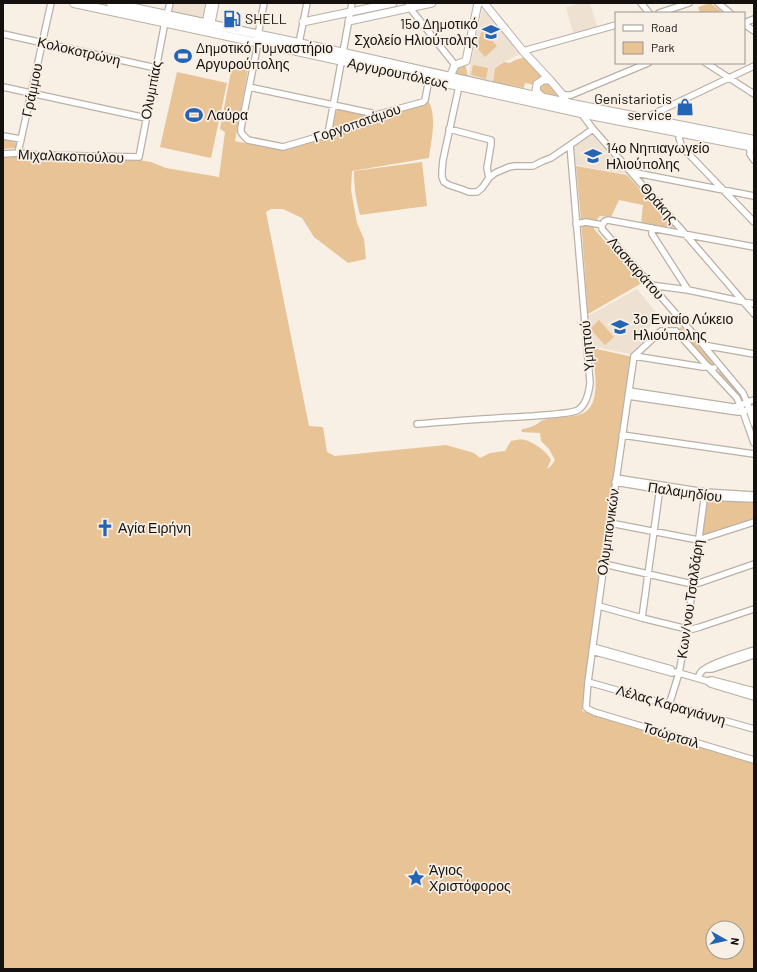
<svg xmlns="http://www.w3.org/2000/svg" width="757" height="972" font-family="Barlow,sans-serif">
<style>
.built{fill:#efe1d1}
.green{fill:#e8c396;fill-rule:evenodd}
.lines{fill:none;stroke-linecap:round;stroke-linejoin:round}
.minor-casing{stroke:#b9b1a7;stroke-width:8}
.tertiary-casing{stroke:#b9b1a7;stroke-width:9}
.secondary-casing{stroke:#b9b1a7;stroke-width:9}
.primary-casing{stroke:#b9b1a7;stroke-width:10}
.minor{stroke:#fff;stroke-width:5.5}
.tertiary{stroke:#fff;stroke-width:7}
.secondary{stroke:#fff;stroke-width:7}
.primary{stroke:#fff;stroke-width:8}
.labels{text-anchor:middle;stroke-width:3.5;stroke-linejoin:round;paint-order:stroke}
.poi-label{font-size:14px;fill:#13100d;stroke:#f8efe5;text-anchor:start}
.street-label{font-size:14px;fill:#13100d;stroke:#f8efe5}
</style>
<rect width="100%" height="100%" fill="#f8efe5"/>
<!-- built -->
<path class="built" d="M173,3H206L203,19L172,12Z
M583,3H590L597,26L573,33L566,7Z
M485,9L490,15V18H493L516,45L514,48L520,54L504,62L495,67L493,81L468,76L482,11Z
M592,135L626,174L575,165L574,147Z
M637,289L660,317L641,336L644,340L630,354L590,346L588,316Z"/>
<!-- green -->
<path class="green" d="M710,3L721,11L719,13H700L698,7Z
M483,31L497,46L485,57L477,48L481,32Z
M526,57L542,76L536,81L534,85L525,83L524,88L493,82L495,68L504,62L510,63L515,60Z
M233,61L249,64L235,141L239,142L285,150L371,123L377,118L424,105L427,99C438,114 431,141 429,158L352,171L351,190L357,223L364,239L366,259L348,263L314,237L302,218L283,209H271L266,212L309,426L323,427L327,452L335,456L446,445L474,453L480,458L490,453L505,451L511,441C516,440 520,439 525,440C534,443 547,451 551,460L547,469L551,466L555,460L549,449L541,441L540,433L522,432L521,430C525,428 529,428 533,426C537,425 540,421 543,420C553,417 568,417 578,415C604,410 594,367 592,348L633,357L582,711L754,763V969H3V157L18,156L140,160L151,162L166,168L219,177L225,132L220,129ZM713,928H737V952H713Z
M463,65L466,67L468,77L455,74L456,69Z
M473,65L488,68L486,79L471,75Z
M177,72L227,83L211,158L160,147Z
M548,83L558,94L557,96L540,92C539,84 541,84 548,83Z
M337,108L369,115V119L332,131Z
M3,139L17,143L16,148L3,149Z
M422,162L427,206L360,215C356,200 354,187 354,171Z
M576,166L627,175L674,227L672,228L641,223L643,205L619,200L611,217L600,216C596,220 595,223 594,229L642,283L588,314L581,220Z
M599,320L614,337L605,345L590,329Z
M681,327L711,360L714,364L713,365H711L709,364L678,330Z
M719,371H721L741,394L740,397H739L719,374L718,372Z
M711,499L754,501V519L704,536C700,528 704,510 707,501Z"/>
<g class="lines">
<!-- minor casing -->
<g class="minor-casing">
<path id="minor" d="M408,3L413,12L455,65
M641,3L649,13
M718,3L730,13
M659,13L689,3
M167,15L170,3
M744,23L754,19
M744,24L754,31
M3,34L156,68
M258,35L264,3
M258,43L241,128V132L243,135L248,140L283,147L369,122L376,115L423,102L425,100L429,79
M299,43L307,3
M523,51L616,25
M706,63L754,94
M459,86L443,160L442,171V177L444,182L449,185L461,189L469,192H477L482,188L489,178L495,173L509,167L515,166H533L543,161L551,158L570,145
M3,87L146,118
M249,87L371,113L376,115
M561,93L565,95H571L648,63
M581,113L593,129L680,228L754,314
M645,118L754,66
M449,129L491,140V144L487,168L489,178
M680,132L679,138L682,147L754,222
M328,134L352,3
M3,136L21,139
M750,147V154L754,160
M18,153L51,3
M3,154L18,153L37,155L139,157L165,22
M631,172L754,196
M576,224L586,222L602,225
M602,225V229L703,345L743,393L747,402L754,424
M602,225L605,221L608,220L754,247
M652,228V234L688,290
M650,285L688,290L754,304
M703,345L754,354
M634,356L703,367H709
M714,368L711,370L737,398L743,412L754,443
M711,370L676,331H661L634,356L604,564L588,682L586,707L588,709L594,712L754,760
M629,391L733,407C741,407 746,401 754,400
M628,396L738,412C744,412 748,409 754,408
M417,424C456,421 494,418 533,416C543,415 571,414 578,410C587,404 589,392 590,383L570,145L593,129
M622,435L754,454
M616,478L705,492L754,495
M615,482L704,497L754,499
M610,523L698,540L754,522
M604,564L692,584L699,583L754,564
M599,606L642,618L687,629H693L700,627L754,609
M642,618L660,487
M593,647L671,669
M592,651L672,673L676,672L679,673L707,681L711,684L754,697
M706,669H712L754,655
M698,678C699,676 699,674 701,672C707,664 742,654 754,650
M707,681L712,680L754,691
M588,682L754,729
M669,705L679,673L687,629L705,492"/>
</g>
<!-- tertiary casing -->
<g class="tertiary-casing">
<path id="tertiary" d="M484,3L523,51L550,80L561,93L567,103L571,105
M349,21L432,3
M303,22L393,3
M450,77L455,65L466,61L478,3
M541,96L536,91L537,84L543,80H550"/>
</g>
<!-- secondary casing -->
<g class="secondary-casing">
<path id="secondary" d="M210,28L215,3
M205,29L210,3"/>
</g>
<!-- primary casing -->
<g class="primary-casing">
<path id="primary" d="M74,3L459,86L590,115L754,147
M111,3L317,47L567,103L754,140"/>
</g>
<!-- minor -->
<use href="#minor" class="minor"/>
<!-- tertiary -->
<use href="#tertiary" class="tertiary"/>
<!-- secondary -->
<use href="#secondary" class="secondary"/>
<!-- primary -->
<use href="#primary" class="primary"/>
</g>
<!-- icons -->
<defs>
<g id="fuel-bare" transform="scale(1.38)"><path d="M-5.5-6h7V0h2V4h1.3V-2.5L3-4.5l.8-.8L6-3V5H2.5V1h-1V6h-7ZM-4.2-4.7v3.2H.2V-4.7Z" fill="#2464b5" stroke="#f8efe5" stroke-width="2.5" paint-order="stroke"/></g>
<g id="school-bare" transform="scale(1.38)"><path d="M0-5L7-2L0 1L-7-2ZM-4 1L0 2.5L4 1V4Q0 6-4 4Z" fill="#2464b5" stroke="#f8efe5" stroke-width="2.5" paint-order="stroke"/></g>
<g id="stadium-bare" transform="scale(1.38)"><path d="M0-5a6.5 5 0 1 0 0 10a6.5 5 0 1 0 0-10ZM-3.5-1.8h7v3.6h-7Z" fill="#2464b5" stroke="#f8efe5" stroke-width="2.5" paint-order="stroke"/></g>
<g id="shop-bare" transform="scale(1.38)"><path d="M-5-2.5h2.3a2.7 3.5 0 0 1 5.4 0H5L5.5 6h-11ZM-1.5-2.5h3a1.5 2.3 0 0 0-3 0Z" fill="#2464b5" stroke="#f8efe5" stroke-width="2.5" paint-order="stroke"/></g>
<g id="church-bare" transform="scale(1.38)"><path d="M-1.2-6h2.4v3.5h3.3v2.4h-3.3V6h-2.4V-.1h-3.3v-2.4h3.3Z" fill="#2464b5" stroke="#f8efe5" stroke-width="2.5" paint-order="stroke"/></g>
<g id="sight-bare" transform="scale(1.38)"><path d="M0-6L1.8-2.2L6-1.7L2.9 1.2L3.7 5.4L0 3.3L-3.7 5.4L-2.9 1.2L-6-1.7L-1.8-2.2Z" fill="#2464b5" stroke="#f8efe5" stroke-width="2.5" paint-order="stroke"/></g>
</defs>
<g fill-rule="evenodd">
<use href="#fuel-bare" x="232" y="19"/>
<use href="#school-bare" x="491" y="32"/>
<use href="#stadium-bare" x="183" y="56"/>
<use href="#shop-bare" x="685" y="107"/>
<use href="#stadium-bare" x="194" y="115"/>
<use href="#school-bare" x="593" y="156"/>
<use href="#school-bare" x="620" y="327"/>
<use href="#church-bare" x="105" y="528"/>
<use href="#sight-bare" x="416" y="878"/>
</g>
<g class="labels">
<!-- poi labels -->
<g class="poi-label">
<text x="245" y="24">SHELL</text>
<text x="478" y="29" text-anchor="end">15ο Δημοτικό<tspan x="478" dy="16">Σχολείο Ηλιούπολης</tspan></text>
<text x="196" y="53">Δημοτικό Γυμναστήριο<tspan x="196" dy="16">Αργυρούπολης</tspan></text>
<text x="672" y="104" text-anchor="end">Genistariotis<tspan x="672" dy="16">service</tspan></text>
<text x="207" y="120">Λαύρα</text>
<text x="606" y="153">14ο Νηπιαγωγείο<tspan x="606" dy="16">Ηλιούπολης</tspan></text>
<text x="633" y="324">3ο Ενιαίο Λύκειο<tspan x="633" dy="16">Ηλιούπολης</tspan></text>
<text x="118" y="533">Αγία Ειρήνη</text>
<text x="429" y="875">Άγιος<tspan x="429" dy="16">Χριστόφορος</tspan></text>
</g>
<!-- street labels -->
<g class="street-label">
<text transform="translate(79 51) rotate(13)" y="5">Κολοκοτρώνη</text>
<text transform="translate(398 73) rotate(12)" y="5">Αργυρουπόλεως</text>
<text transform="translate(32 90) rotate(-78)" y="5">Γράμμου</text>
<text transform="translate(151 90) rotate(-79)" y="5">Ολυμπίας</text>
<text transform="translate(357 123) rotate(-19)" y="5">Γοργοποτάμου</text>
<text transform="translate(71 156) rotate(2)" y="5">Μιχαλακοπούλου</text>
<text transform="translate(659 203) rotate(49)" y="5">Θράκης</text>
<text transform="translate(636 268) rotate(49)" y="5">Λασκαράτου</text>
<text transform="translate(587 346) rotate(-95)" y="5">Υμηττού</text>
<text transform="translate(685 492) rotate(8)" y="5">Παλαμηδίου</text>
<text transform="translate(608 532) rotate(-82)" y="5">Ολυμπιονικών</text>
<text transform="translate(690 599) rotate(-82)" y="5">Κων/νου Τσαλδάρη</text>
<text transform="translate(671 705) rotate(16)" y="5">Λέλας Καραγιάννη</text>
<text transform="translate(671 735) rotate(17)" y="5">Τσώρτσιλ</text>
</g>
</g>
<!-- border -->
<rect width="757" height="972" fill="none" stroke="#13100d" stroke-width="8"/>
<!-- legend -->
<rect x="615" y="12" width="130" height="52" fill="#f8efe5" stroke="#9c968f"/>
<rect x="623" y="25" width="20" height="6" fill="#ffffff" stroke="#9c968f"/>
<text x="651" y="32" font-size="12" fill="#13100d">Road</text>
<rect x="623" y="42" width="20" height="12" fill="#e8c396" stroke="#9c968f"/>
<text x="651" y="52" font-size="12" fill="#13100d">Park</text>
<!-- north arrow -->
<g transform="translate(725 940) rotate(98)"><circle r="19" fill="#f8efe5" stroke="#9c968f"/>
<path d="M0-3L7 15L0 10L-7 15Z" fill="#2464b5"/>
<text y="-6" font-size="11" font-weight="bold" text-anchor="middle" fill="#13100d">N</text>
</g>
</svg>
